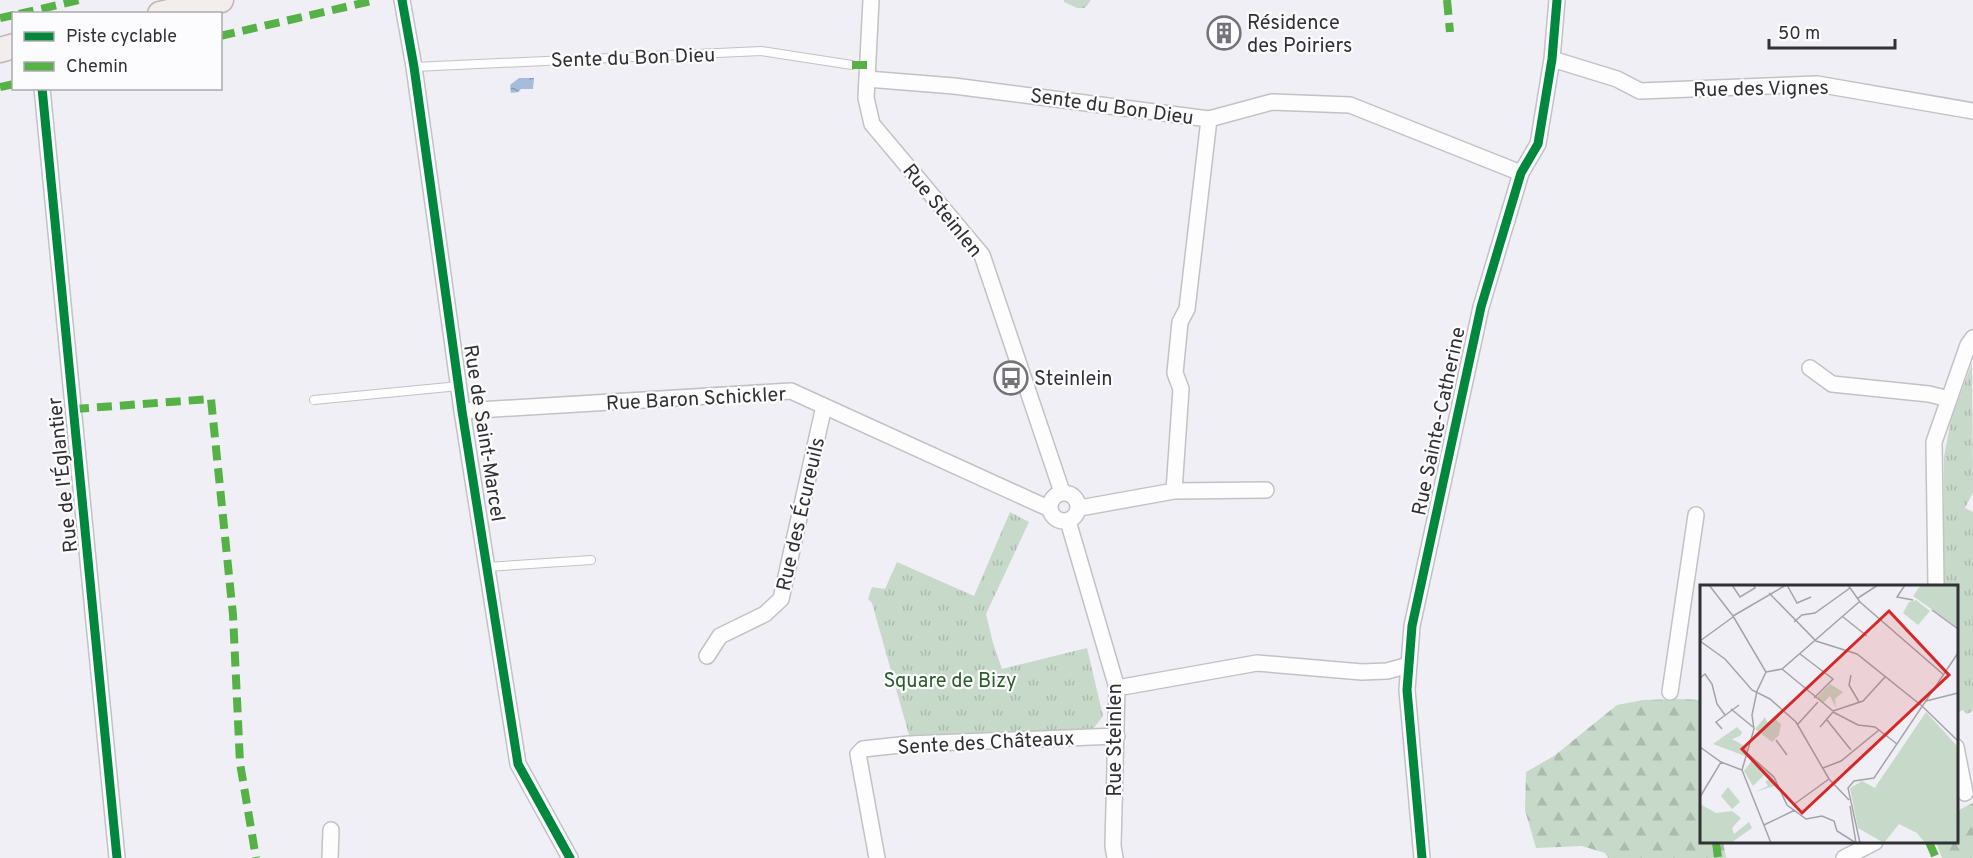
<svg xmlns="http://www.w3.org/2000/svg" width="1973" height="858" font-family="Overpass,sans-serif">
<style>
.grass{fill:url(#grass-tufts)}
.forest{fill:url(#forest-firs)}
.water{fill:url(#water-ripples)}
.lines{fill:none;stroke-linecap:round;stroke-linejoin:round}
.lane-casing{stroke:#c2c1c5;stroke-width:10}
.street-casing{stroke:#c2c1c5;stroke-width:18}
.primary-casing{stroke:#c1b5b5;stroke-width:27}
.lane{stroke:#fdfdfe;stroke-width:8}
.street{stroke:#fdfdfe;stroke-width:15}
.primary{stroke:#f3edec;stroke-width:24}
.quiet{stroke:#56b246;stroke-width:8;stroke-dasharray:15 8;stroke-linecap:butt}
.cycleway-casing{stroke:#fcfcfe;stroke-width:13}
.cycleway{stroke:#00873e;stroke-width:9}
.labels{text-anchor:middle;stroke-width:4.5;stroke-linejoin:round;paint-order:stroke}
.poi-label{font-size:20px;fill:#313033;stroke:#fcfcfe;text-anchor:start}
.street-label{font-size:20px;fill:#313033;stroke:#fcfcfe}
.park-label{font-size:20px;fill:#2a5d28;stroke:#fcfcfe}
.inset-road{fill:none;stroke:#a4a3a7;stroke-width:1.5}
.view{fill:#d62828;fill-opacity:0.15;stroke:#d62828;stroke-width:3}
.inset-edge{fill:none;stroke:#313033;stroke-width:3}
</style>
<defs>
<pattern id="grass-tufts" width="24" height="20" patternUnits="userSpaceOnUse" patternTransform="scale(1.5)"><rect width="24" height="20" fill="#c7d9c8"/><path d="M3 7l-1-3M5 7V3M7 7l1-3M15 17l-1-3M17 17v-4M19 17l1-3" fill="none" stroke="#abbbac"/></pattern>
<pattern id="forest-firs" width="22" height="20" patternUnits="userSpaceOnUse" patternTransform="scale(1.5)"><rect width="22" height="20" fill="#c7d9c8"/><path d="M5 1l3.5 6h-7zM16 11l3.5 6h-7z" fill="#abbbac"/></pattern>
<pattern id="water-ripples" width="26" height="14" patternUnits="userSpaceOnUse" patternTransform="scale(1.5)"><rect width="26" height="14" fill="#a5bdda"/><path d="M2 4q2-2 4 0t4 0M15 11q2-2 4 0t4 0" fill="none" stroke="#879ab1"/></pattern>
</defs>
<rect width="100%" height="100%" fill="#f0eff5"/>
<!-- grass -->
<path class="grass" d="M1064,0H1091L1085,8H1077L1064,2Z
M1972,363L1973,492L1965,508L1973,512V711L1967,714L1963,710L1957,713L1956,586H1944V457L1951,419Z
M1010,512L1029,522L986,614L993,643L1002,669L1087,648L1103,716L1091,732L909,735L872,603L868,599L872,587L885,589L897,562L974,596Z"/>
<!-- forest -->
<path class="forest" d="M1681,699L1701,700L1702,842H1723L1726,858H1608L1605,853L1582,846L1536,848L1525,810L1526,772L1554,756L1617,705L1643,700Z
M1973,803V858H1942L1936,842H1956L1957,811Z"/>
<!-- water -->
<path class="water" d="M519,78H534L533,89H521L518,92L511,93L510,85Z"/>
<g class="lines">
<!-- lane casing -->
<g class="lane-casing">
<path id="lane" d="M414,67L761,51L852,65
M314,400L459,386
M487,567L591,560"/>
</g>
<!-- street casing -->
<g class="street-casing">
<path id="street" d="M402,0L414,67L462,411L518,764L570,858
M871,0L866,98L872,124L982,255L1062,492
M1552,59L1617,79L1640,91L1817,84L1973,111
M867,79L954,86L1209,119L1272,102L1350,105L1521,173
M42,88L117,858
M1810,368L1832,384L1929,394L1949,399
M462,411L791,391L1050,509
M1174,491L1181,389L1175,373L1180,322L1187,309L1209,119
M1050 507a14 14 0 1 1 28 0a14 14 0 1 1-28 0Z
M1080,508L1174,491L1266,490
M1068,521L1117,688L1113,846L1115,858
M1936,586L1934,442L1968,345L1973,338
M707,656L720,636L765,614L781,599L824,406
M1117,688L1257,663L1362,672L1387,671L1409,665
M1670,692L1696,515
M1956,747L1965,793
M330,858L331,830
M877,858L858,754L863,749L909,744L1117,736
M1422,858L1407,690L1412,626L1481,307L1521,173L1538,144L1552,59L1557,0
M1844,858L1875,842"/>
</g>
<!-- primary casing -->
<g class="primary-casing">
<path id="primary" d="M160,14L221,0
M0,50L14,46"/>
</g>
<!-- lane -->
<use href="#lane" class="lane"/>
<!-- street -->
<use href="#street" class="street"/>
<!-- primary -->
<use href="#primary" class="primary"/>
<!-- quiet -->
<path class="quiet" d="M1447,0L1450,32
M19,14L79,0
M0,18L14,15
M220,36L376,0
M852,65H869
M0,87L14,84
M74,409L211,399L233,615L240,763L256,858
M1716,842L1718,858
M1929,842L1936,858"/>
<!-- cycleway casing -->
<g class="cycleway-casing">
<path id="cycleway" d="M402,0L414,67L462,411L518,764L570,858
M42,88L117,858
M1422,858L1407,690L1412,626L1481,307L1521,173L1538,144L1552,59L1557,0"/>
</g>
<!-- cycleway -->
<use href="#cycleway" class="cycleway"/>
</g>
<!-- icons -->
<defs>
<g id="building-ring" transform="scale(1.725)"><circle r="9.5" fill="#fcfcfe" stroke="#747377" stroke-width="1.5"/><path d="M-4-6H4V6H1V3H-1V6H-4ZM-2.5-4.3h1.7v1.8h-1.7ZM.8-4.3h1.7v1.8H.8ZM-2.5-1h1.7V.8h-1.7ZM.8-1h1.7V.8H.8Z" fill="#747377"/></g>
<g id="bus-ring" transform="scale(1.725)"><circle r="9.5" fill="#fcfcfe" stroke="#747377" stroke-width="1.5"/><path d="M-5-6H5V4H4V6H2V4H-2V6H-4V4H-5ZM-3.5-4V0h7V-4ZM-3.5 1.2v1.5H-2V1.2ZM2 1.2v1.5H3.5V1.2Z" fill="#747377"/></g>
</defs>
<g fill-rule="evenodd">
<use href="#building-ring" x="1224" y="33"/>
<use href="#bus-ring" x="1011" y="378"/>
</g>
<g class="labels">
<!-- poi labels -->
<g class="poi-label">
<text x="1247" y="29">Résidence<tspan x="1247" dy="23">des Poiriers</tspan></text>
<text x="1034" y="385">Steinlein</text>
</g>
<!-- street labels -->
<g class="street-label">
<text transform="translate(633 57) rotate(-2)" y="7">Sente du Bon Dieu</text>
<text transform="translate(1761 88) rotate(-1)" y="7">Rue des Vignes</text>
<text transform="translate(1112 106) rotate(8)" y="7">Sente du Bon Dieu</text>
<text transform="translate(943 210) rotate(51)" y="7">Rue Steinlen</text>
<text transform="translate(696 398) rotate(-3)" y="7">Rue Baron Schickler</text>
<text transform="translate(1438 421) rotate(-78)" y="7">Rue Sainte-Catherine</text>
<text transform="translate(485 433) rotate(81)" y="7">Rue de Saint-Marcel</text>
<text transform="translate(62 475) rotate(-96)" y="7">Rue de l'Églantier</text>
<text transform="translate(800 514) rotate(-77)" y="7">Rue des Écureuils</text>
<text transform="translate(1114 740) rotate(-90)" y="7">Rue Steinlen</text>
<text transform="translate(986 742) rotate(-3)" y="7">Sente des Châteaux</text>
</g>
<!-- park labels -->
<g class="park-label">
<text x="950" y="687">Square de Bizy</text>
</g>
</g>
<!-- overview -->
<g transform="translate(1700 585)">
<rect width="258" height="258" fill="#f0eff5"/>
<path d="M216,15L230,26L218,40L203,28L209,17ZM130,99L143,107L135,114L136,123L130,111L123,118L117,112ZM226,127L258,162V258H225L217,248L199,239L184,258L158,243L150,203L162,196L175,203ZM53,174L72,191L77,200L55,207L68,201L65,196L69,195L64,190L53,201L44,186Z" fill="#c7d9c8"/>
<path d="M65,132L67,137L75,134L81,139L79,150L72,157L55,144ZM37,142L42,147L40,151L32,154L48,163L45,171L13,159ZM211,150L216,160L242,176L246,174L244,161L250,164L254,160L258,172L241,182L222,171L227,183L222,188L223,196L230,193L229,186L236,191L225,205L205,187L190,199L176,201ZM0,219L16,228L32,226L41,233L32,243L34,249L49,237L52,243L31,258H0Z" fill="#c7d9c8"/>
<path d="M221,0H258V43L213,11Z" fill="#c7d9c8"/>
<path d="M28,202L40,217L32,224L21,211Z" fill="#c7d9c8"/>
<path class="inset-road" d="M9,0L33,31M32,0L40,12L55,3L54,0M87,0L97,18L111,12M148,0L160,17L244,90M205,0L197,12L213,15M69,8L116,56L157,69L222,121L258,156M158,13L178,0M232,25L258,44M33,31L66,87L57,106L52,130L54,144L42,185M33,31L86,0M143,32L167,51M94,37L102,30L115,28L150,3M0,56L25,74L52,105L70,114L96,137L129,194L149,215M0,56L33,32M100,69L133,94L114,113M82,84L133,126M66,87L82,84L159,17M151,90L149,100L159,117M0,93L5,89L12,99L17,119L25,130M226,116L258,108M31,124L53,142M133,126L163,116L185,92M133,127L158,140L175,142L197,159M127,135L151,165M98,139L118,117M120,142L133,127M22,144L16,137L39,120M76,155L87,170M0,162L21,177L42,185L71,258M47,168L74,192L87,220L106,234L122,231L134,236L137,246L156,258M123,183L141,176L179,145M0,212L21,177M93,220L129,194M150,221L156,258M64,240L95,225M160,258L148,203L154,196L174,193L258,68"/>
<path class="view" d="M189,26L249,90L102,228L42,164Z"/>
<rect width="258" height="258" class="inset-edge"/>
</g>
<!-- legend -->
<rect x="12" y="12" width="210" height="78" fill="#fcfcfe" stroke="#abaaad" stroke-width="1.5"/>
<rect x="24" y="32" width="30" height="9" fill="#00873e" stroke="#abaaad" stroke-width="1.5"/>
<text x="66" y="42" font-size="18" fill="#313033">Piste cyclable</text>
<rect x="24" y="62" width="30" height="9" fill="#56b246" stroke="#abaaad" stroke-width="1.5"/>
<text x="66" y="72" font-size="18" fill="#313033">Chemin</text>
<!-- scale -->
<path d="M1769 39v9h126v-9" fill="none" stroke="#313033" stroke-width="3"/>
<text x="1778" y="39" font-size="18" fill="#313033" stroke="#fcfcfe" stroke-width="4.5" paint-order="stroke">50 m</text>
</svg>
